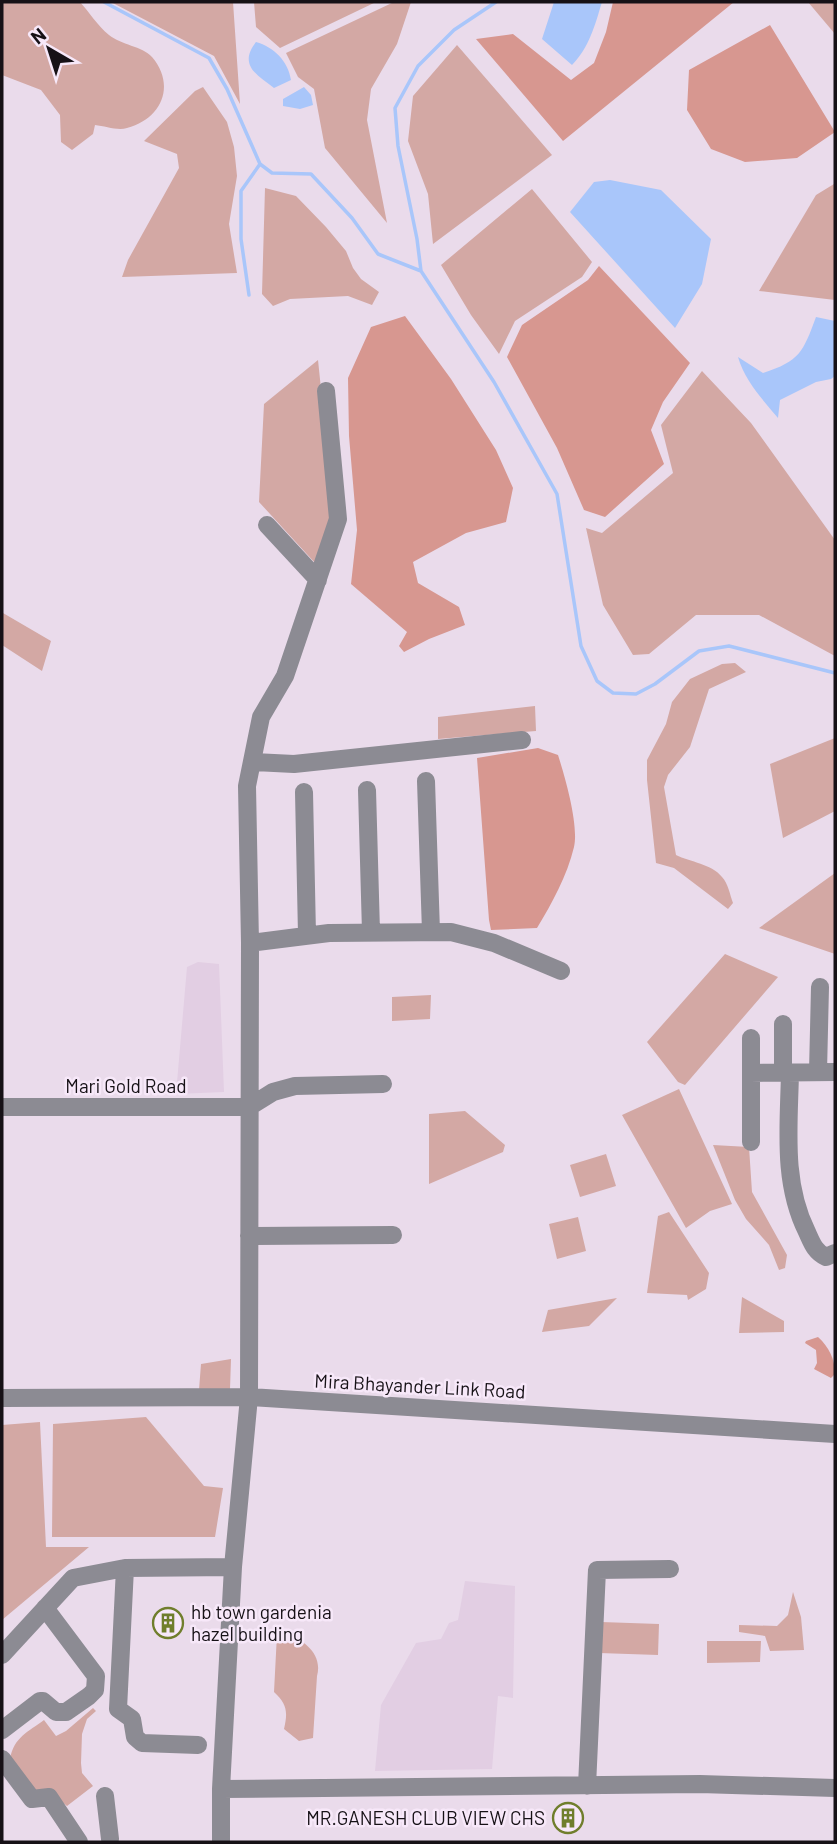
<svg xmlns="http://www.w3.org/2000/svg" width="837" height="1844" font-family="Barlow,sans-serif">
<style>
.built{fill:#e2cee3}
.green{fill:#d3a8a4}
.forest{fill:#d79790}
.water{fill:#a9c6fa}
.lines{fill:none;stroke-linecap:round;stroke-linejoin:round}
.stream{stroke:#a9c6fa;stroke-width:3.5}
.minor{stroke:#8c8b93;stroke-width:18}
.labels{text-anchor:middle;stroke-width:5;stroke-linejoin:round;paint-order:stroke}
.street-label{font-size:19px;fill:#161116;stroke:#f7e8f9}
.poi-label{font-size:19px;fill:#161116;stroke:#f7e8f9;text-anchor:start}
</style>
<rect width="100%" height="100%" fill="#eadbeb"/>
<!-- built -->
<path class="built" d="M198,962L219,964L224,1092L176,1094L187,967Z
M465,1581L515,1586L513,1698L498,1696L492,1769L375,1771L381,1705L416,1643L441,1639L449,1623L458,1620Z"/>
<!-- green -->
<path class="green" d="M2,2H80C89,12 98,26 109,35C121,45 142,46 152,57C176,85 162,119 127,128C118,131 105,126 95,125L93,134L72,150L61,142L60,115L41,90L2,75Z
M111,2H233L240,104L214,56Z
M254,2H376L280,48L256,27Z
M394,2H411L397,44L371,89L367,120L387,223L325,148L314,89L298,77L286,53Z
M808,2H835V34Z
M457,45L552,155L433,244L428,194L408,141L413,96Z
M203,87L227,122L234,147L237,176L229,224L237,273L122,277L128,260L179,168L177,154L144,141L195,91Z
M834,184L835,300L759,291L816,195Z
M265,188L296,196L326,227L346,251L353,268L361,279L379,292L372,305L348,296L290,299L273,306L262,294Z
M532,189L592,262L582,277L515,321L499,354L471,315L441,265Z
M318,360L334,514L316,564L259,502L264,404Z
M702,371L751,423L835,540V656L759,615H696L649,654L633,655L603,605L586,528L602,533L673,473L661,425Z
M3,613L51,641L42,671L2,645Z
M735,663L746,672L709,689L690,747L668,775L664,787L676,855C690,862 712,864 722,877C728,883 730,895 733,903L728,909L674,868L656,863L647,780V760L666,724L672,702L690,679L722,664Z
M535,706L536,731L438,739V717Z
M835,738V811L783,838L770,764Z
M835,873V954L759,928Z
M725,954L778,977L685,1085L678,1082L647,1042Z
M431,995L430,1019L392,1021V997Z
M679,1089L732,1204L710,1211L686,1228L622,1115Z
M465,1111L505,1145L503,1152L429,1184V1114Z
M713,1145L749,1147L752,1192L787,1255L785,1268L779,1270L769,1245L746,1219L735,1200Z
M606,1154L616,1186L580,1197L570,1165Z
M669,1212L709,1273L706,1289L688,1300L687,1295L647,1293L658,1216Z
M578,1217L586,1251L557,1259L549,1224Z
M742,1297L784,1321V1332L739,1333Z
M617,1298L589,1326L542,1332L548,1310Z
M231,1359L230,1389L199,1390L201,1364Z
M146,1417L204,1486L223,1488L215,1537H52L53,1424Z
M40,1422L46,1547H89L2,1620V1425Z
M793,1592L801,1617L804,1650L770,1651L765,1636L739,1632V1625L777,1626L788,1615Z
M601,1622L659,1624L658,1655L599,1653Z
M285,1633C304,1640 323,1654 317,1676L313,1738L299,1741L284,1729C288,1712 287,1704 274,1692L277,1634Z
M707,1641H761L760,1662L707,1663Z
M93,1708L96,1711L87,1719L82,1734L81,1763L82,1773L93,1786L67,1806L51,1793L36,1796L10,1759C14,1737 28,1732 44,1720L56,1736L66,1731Z"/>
<!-- forest -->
<path class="forest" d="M613,2H734L563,141L476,39L513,34L571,80L594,63L606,32Z
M770,25L835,132L797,158L745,162L711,149L687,110L689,70Z
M599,266L690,363L663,402L651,430L664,464L605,517L584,510L557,448L507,357L522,325L588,280Z
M405,316L451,379L496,450L513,488L506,522L466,533L413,562L418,583L459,607L465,625L429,639L404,652L399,646L407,632L351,584L357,530L349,436L348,378L371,327Z
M538,748L558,755C565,777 579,825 574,847C567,876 552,903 537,928L491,930L489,920L477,758Z
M818,1337C829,1347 835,1359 835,1374L831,1378L814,1369L817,1363L816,1350L805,1343L806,1341Z"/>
<!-- water -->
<path class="water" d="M554,2H602C595,25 589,48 572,65L542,39Z
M256,42C274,47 288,61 291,80L274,88C257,75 238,65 256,42Z
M304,87L311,95L313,105L300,109L283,106V99Z
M610,180L661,190L711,239L702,284L675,328L570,212L594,182Z
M816,317L835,321V376L831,379L816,382L780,400L778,418C763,400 745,381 738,357L763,373C800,361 803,352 816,317Z"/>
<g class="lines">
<!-- stream -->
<path class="stream" d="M104,2L209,58L227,89L260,164L272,173L311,174L352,218L378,254L421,271
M496,2L454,30L418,66L395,108L398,146L417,239L421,271L494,382L557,494L581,646L597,681L613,693L636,694L655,684L699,651L729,646L835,673
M249,295L241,239V191L260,164"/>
<!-- minor -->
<path class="minor" d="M267,525L318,580
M253,762L294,764L522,740
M426,781L431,932
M367,790L371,932
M304,792L307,935
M250,943L329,933L451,932L494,943L561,971
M783,1072V1024
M790,1072C789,1126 782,1182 807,1232C812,1243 815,1252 826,1257L835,1253
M818,1072L820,987
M751,1073L835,1072
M2,1107H249L273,1092L295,1086L383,1084
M751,1142V1038
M249,1236L393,1235
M2,1398L249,1397L835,1434
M125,1568L118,1709L132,1719L135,1737L142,1743L198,1745
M2,1655L73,1578L125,1568L233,1567
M2,1730L40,1701H43L56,1712H66L89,1696L95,1690L96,1676L45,1608
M2,1759L32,1799L49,1797L79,1842
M587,1786L597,1570L670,1569
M221,1789L700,1784L835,1788
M105,1796L110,1839
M221,1842V1789L233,1567L249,1397L250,943L247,786L261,717L285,676L338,519L326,391"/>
</g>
<!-- icons -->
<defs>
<g id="building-ring" transform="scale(1.575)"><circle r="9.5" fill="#f7e8f9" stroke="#707e2c" stroke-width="1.5"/><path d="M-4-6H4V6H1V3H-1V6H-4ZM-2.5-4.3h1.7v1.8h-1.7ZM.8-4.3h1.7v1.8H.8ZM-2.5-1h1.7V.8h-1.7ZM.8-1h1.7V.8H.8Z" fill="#707e2c"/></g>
</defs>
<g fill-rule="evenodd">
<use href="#building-ring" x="168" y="1623"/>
<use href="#building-ring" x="568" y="1818"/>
</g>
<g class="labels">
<!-- street labels -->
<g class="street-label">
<text x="126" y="1093">Mari Gold Road</text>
<text transform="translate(420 1386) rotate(3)" y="7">Mira Bhayander Link Road</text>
</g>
<!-- poi labels -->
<g class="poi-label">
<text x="191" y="1619">hb town gardenia<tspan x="191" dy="22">hazel building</tspan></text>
<text x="545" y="1825" text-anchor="end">MR.GANESH CLUB VIEW CHS</text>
</g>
</g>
<!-- border -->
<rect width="837" height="1844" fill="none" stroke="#161116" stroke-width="7"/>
<!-- north arrow -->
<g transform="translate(49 49) rotate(321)" stroke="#f7e8f9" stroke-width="5" paint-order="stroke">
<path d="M0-5L12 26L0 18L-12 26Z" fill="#161116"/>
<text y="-10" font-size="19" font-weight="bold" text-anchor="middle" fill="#161116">N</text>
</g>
</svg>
